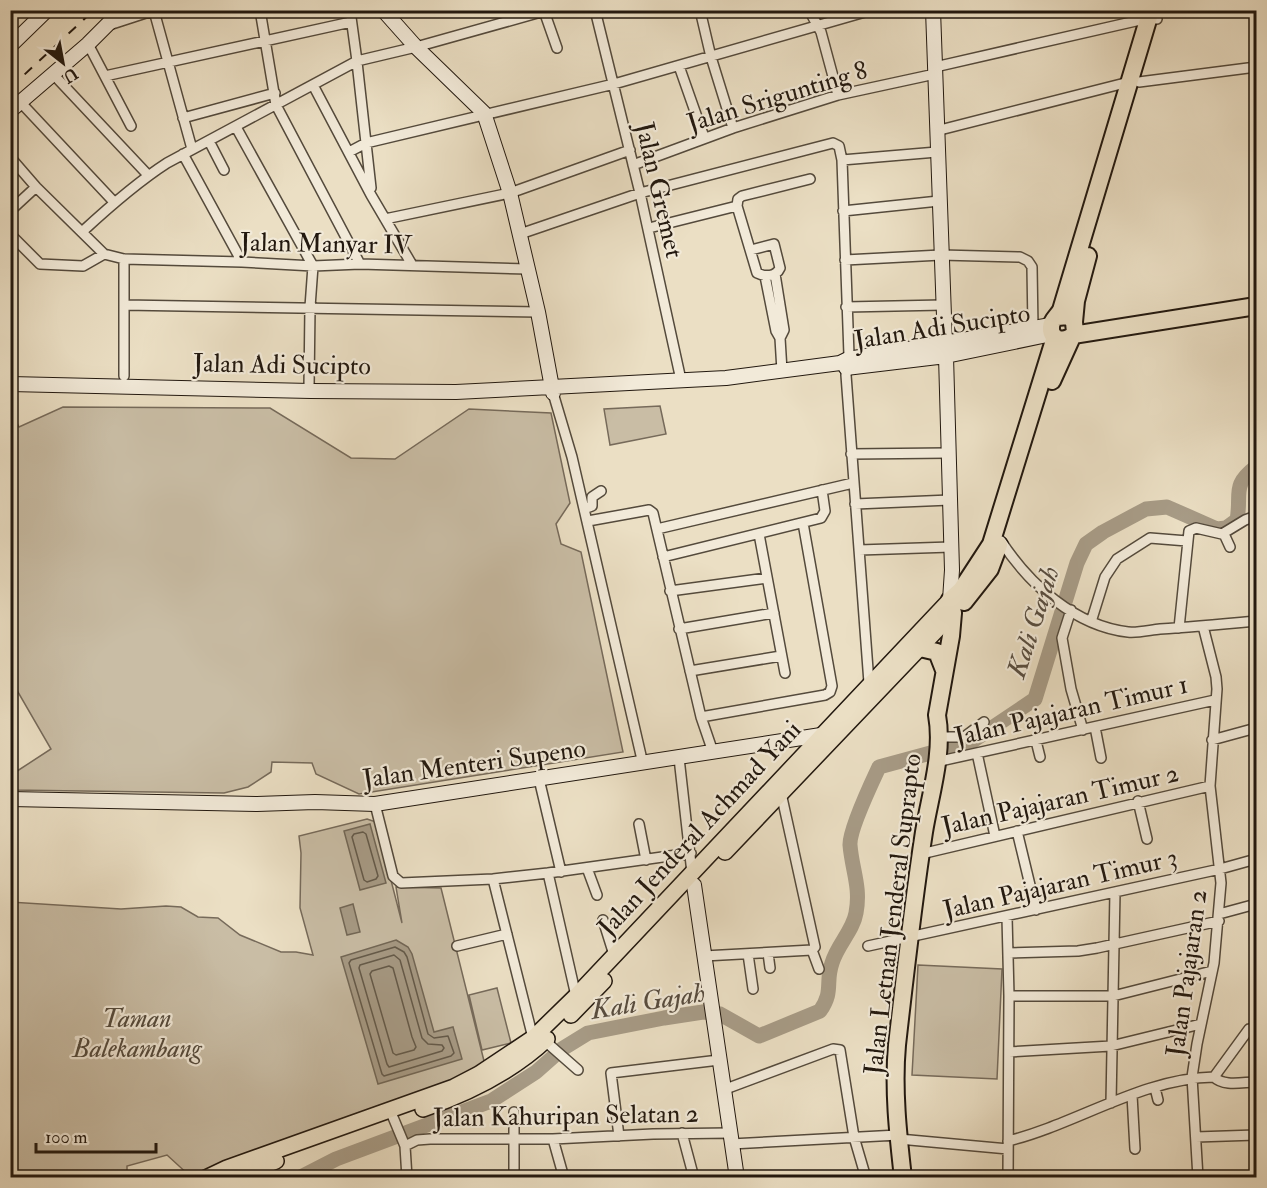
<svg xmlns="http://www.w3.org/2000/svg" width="1267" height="1188" font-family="'IM FELL Double Pica',serif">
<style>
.green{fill:#c9bda5;stroke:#766a5a;stroke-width:1.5}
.water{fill:#a79b86;stroke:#726756;stroke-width:1.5}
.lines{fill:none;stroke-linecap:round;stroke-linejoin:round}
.shore{stroke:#645a4a;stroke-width:1.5}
.river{stroke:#a79b86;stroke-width:15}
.street-casing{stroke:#544a3c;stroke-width:12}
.secondary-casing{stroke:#22180f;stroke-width:16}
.primary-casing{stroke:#22180f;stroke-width:18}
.highway-casing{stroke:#22180f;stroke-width:20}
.street{stroke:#f2ead9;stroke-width:9}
.secondary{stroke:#f2ead9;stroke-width:14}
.primary{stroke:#ebdfc4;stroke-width:15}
.highway{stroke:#ebdfc4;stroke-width:16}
.rail{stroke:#22180f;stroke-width:2;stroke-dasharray:10 10;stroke-linecap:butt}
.labels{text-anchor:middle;stroke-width:4.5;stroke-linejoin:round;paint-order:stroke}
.street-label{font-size:26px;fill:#22180f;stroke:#f2ead9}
.park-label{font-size:26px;font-style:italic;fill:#544a3c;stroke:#f2ead9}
.water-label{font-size:27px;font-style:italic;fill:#574c3f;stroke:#f2ead9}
</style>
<rect width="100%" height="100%" fill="#ebdfc4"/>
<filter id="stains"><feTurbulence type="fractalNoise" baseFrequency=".00333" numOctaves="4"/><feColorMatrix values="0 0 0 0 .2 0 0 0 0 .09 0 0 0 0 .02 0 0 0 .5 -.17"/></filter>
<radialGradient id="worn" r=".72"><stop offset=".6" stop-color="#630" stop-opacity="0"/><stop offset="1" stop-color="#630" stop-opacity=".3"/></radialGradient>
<!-- green -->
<path class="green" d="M660,406L666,434L610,445L604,409Z
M63,407L270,408L351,458L395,459L469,409L551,413L570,503L556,524L561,544L581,552L623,752L359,794L316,774L312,763L272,762L271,772L248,787L224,793L11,790V775L51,749L11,680V411L19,427Z
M367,819L376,822L402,923L396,887L441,888L485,1065L473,1073L191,1177L167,1155L127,1166V1177H11L10,902L121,909L166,906L181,907L198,917L218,918L240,935L281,952H296L313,955L300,908L301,853L299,836Z
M918,965L1002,969L997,1079L912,1075Z
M497,988L511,1043L482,1050L469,995Z"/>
<!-- water -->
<path class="water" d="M370,824L386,883L360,890L344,831Z
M353,904L360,932L347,935L340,908Z
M396,940L408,947L412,954L434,1032L453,1027L462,1059L378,1084L341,957Z"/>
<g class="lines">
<!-- shore -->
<path class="shore" d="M363,832L366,834L378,876L376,879L367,882L364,880L352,837L354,834Z
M395,947L404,952L407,957L428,1034L434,1038L448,1036L454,1053L451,1056L384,1076L382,1074L349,963L351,960Z
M394,955L400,960L422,1038L428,1044L442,1045L444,1048L442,1051L389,1067L387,1064L359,968L360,965Z
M389,966L393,968L412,1037L416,1047L414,1050L396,1055L393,1053L370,974L372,971Z"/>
<!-- river -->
<path class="river" d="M299,1178L336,1159L491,1101L536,1072L562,1049L588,1033L664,1018L703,1012L720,1014L759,1036L820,1011C834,991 825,983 832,963C837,945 853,931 856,913C861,887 852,870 850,845C849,830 872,782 879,767L971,742L1035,699L1077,563L1086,544L1103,532L1146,509L1167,507L1217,529L1226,528L1237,520C1242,493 1231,486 1256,467"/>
<!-- street casing -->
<g class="street-casing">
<path id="street" d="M260,10L276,105L360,264
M350,10L357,61
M595,10L640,193L681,380
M700,10L711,57L733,128
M809,10L821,32L838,95
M154,11L192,149
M544,11L557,48
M109,25L155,10
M88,44L131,126
M357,62L371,188
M679,66L704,137
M935,67L1149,18L1157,19
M53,74L148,175
M105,76L351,22
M1139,82L1256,67
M313,85L371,195L411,263
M24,106L114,202
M183,118L275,93
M236,127L313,266L310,307L309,387
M936,131L1129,82
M209,141L224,170
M349,152L366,143L614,84L872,10
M183,154L242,262
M10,157L36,187L104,254L124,259L242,262L313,266L360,264L528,269
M842,160L937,152
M633,165L733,128L838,95L935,74
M737,206L738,199L742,196L810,179
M10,211L36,187
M843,211L939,201
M385,219L510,193L630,150
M649,228L737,206L757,273C765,277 776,277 780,268L774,244L751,250
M83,231C109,207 136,183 167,163L357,61L416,47L548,10
M10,234L40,264L83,266L104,254
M520,234L640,193L833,143L839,146L842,160L849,355L846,375L869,683
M845,260L941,255L1020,257L1028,261L1032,267L1033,328
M775,274L784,330L780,338
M765,276L776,331L780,338L782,371
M124,305L538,312
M846,307L943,305
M124,376V259
M553,393L572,457L643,764
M851,454L948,453
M855,504L950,500
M584,509L592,506V497L601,491
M588,521L649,510L653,513L701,717L713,752
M657,529L853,483
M759,534L785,673
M1224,534L1230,547
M1001,541C1029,584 1075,626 1128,632C1138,633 1150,630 1160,629C1192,627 1224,624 1256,621
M859,550L951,547
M663,557L821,518L825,511L822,490
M670,591L767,578
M1071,610L1062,638L1071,689L1083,730
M1091,622L1105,577L1117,559L1150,538L1187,541
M1179,628L1189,531L1196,528L1222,534L1245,520L1256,516
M679,629L774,613
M690,671L781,656
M701,717L825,695L830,692L832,686L803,523
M1095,727L1101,758
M938,737H964L984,722
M1212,740L1256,728
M1036,741L1040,757
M977,753L995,836
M679,758L692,873
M936,762L1215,700
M539,779L561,872
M1138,801L1147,839
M375,804L393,876L401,883L493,879L548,873L691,853
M639,824L646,860
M1017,831L1036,910
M921,854L1210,786
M587,868L597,895
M548,873L576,996
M493,879L533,1038
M1219,914L1256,904
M1007,917L1009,996L1008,1178
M603,920L614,955
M457,946L507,934
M868,946L1220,869L1256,859
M812,950L819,969
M768,953L770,968
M1008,953L1078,951L1097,948L1219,921
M748,954L753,989
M704,956L812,950L815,947L781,793
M1009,996H1113L1212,971
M545,1041L578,1070
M1009,1052L1111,1046L1201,1024
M1214,1077L1249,1029H1256
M1214,1077C1224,1087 1243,1082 1256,1082
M1155,1088L1158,1100
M723,1090L833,1049L840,1050L854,1137L866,1178
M1132,1095L1135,1149
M1111,1103L1115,892
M390,1110L405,1146L407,1178
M682,1133L694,1178
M619,1136L611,1073L719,1060
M1196,1137L1256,1135
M553,1139L564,1178
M899,1139L1008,1149
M1008,1141C1077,1124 1142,1078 1214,1077
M731,1144L898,1135
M405,1146L417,1140L430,1139H553L653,1134L730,1133
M514,1178V1112
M1198,1178L1192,1077L1197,1044L1214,963L1221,883L1210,786L1217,689L1216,677L1203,626"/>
</g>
<!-- secondary casing -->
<g class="secondary-casing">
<path id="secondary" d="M383,10L416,47L484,113L510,193L538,312L553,393
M933,10L945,344
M10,46L47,10
M10,111L88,44L122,10
M946,356L952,570L950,600
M846,368L946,356L1052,334
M10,384L311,391L456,392L726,378L840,363L848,359L1051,325
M10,799L257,804L315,802L375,804L821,735L828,737
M694,885L737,1178"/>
</g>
<!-- primary casing -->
<g class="primary-casing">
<path id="primary" d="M725,852L953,613
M571,1015L604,981
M423,1109C469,1093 512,1072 547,1039
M206,1178L227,1168L454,1087L479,1074L533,1038L576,996L950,600
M233,1178L276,1161"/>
</g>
<!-- highway casing -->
<g class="highway-casing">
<path id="highway" d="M1057,317L1069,316L1074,322L1075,333C1068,342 1050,343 1051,327C1051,320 1058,316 1061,310L1151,10
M1074,322L1076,301L1088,256
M1073,335L1256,306
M1052,381L1072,337
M964,602L990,569L999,545
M920,648L937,652L944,670
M903,1178C898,1134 893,1089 897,1045C905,974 913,903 924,832C930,795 944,753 937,715L951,636L953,613L950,600L961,590L991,544L1055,337"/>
</g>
<!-- street -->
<use href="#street" class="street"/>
<!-- secondary -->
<use href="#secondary" class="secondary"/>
<!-- primary -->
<use href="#primary" class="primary"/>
<!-- highway -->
<use href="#highway" class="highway"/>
<!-- rail -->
<path class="rail" d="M10,88L94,10"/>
</g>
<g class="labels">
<!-- street labels -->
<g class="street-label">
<text transform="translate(777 96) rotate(-17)" y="9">Jalan Srigunting 8</text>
<text transform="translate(660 190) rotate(77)" y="9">Jalan Gremet</text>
<text transform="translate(326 243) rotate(1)" y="9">Jalan Manyar IV</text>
<text transform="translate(942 326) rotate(-9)" y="9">Jalan Adi Sucipto</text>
<text transform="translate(282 364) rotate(1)" y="9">Jalan Adi Sucipto</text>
<text transform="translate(1071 710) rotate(-13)" y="9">Jalan Pajajaran Timur 1</text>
<text transform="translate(474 763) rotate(-8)" y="9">Jalan Menteri Supeno</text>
<text transform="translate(1060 799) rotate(-13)" y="9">Jalan Pajajaran Timur 2</text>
<text transform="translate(699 828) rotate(-47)" y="9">Jalan Jenderal Achmad Yani</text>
<text transform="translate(1060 883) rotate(-13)" y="9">Jalan Pajajaran Timur 3</text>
<text transform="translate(892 914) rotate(-83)" y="9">Jalan Letnan Jenderal Suprapto</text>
<text transform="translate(1186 973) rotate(-82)" y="9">Jalan Pajajaran 2</text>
<text transform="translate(566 1115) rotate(-1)" y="9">Jalan Kahuripan Selatan 2</text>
</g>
<!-- park labels -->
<g class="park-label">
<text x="137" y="1027">Taman<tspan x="137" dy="30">Balekambang</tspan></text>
</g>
<!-- water labels -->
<g class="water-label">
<text transform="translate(1033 622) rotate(-72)" y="9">Kali Gajah</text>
<text transform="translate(648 1001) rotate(-9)" y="9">Kali Gajah</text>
</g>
</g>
<!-- margin -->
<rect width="1267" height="1188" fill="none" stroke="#ebdfc4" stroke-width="36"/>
<rect x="12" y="12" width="1243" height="1164" fill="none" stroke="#22180f" stroke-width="3"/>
<rect x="18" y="18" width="1231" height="1152" fill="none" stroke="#22180f" stroke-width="1.5"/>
<!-- north arrow -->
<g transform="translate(63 63) rotate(149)" stroke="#f2ead9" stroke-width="4.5" paint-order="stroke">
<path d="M0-4.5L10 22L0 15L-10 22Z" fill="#22180f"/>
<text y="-9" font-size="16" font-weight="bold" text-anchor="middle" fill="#22180f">U</text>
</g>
<!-- scale -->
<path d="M36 1143v9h120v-9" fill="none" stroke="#22180f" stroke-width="3"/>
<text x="45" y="1143" font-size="18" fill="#22180f" stroke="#f2ead9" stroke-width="4.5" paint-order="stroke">100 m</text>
<rect width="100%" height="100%" filter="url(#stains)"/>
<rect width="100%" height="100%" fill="url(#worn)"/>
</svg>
